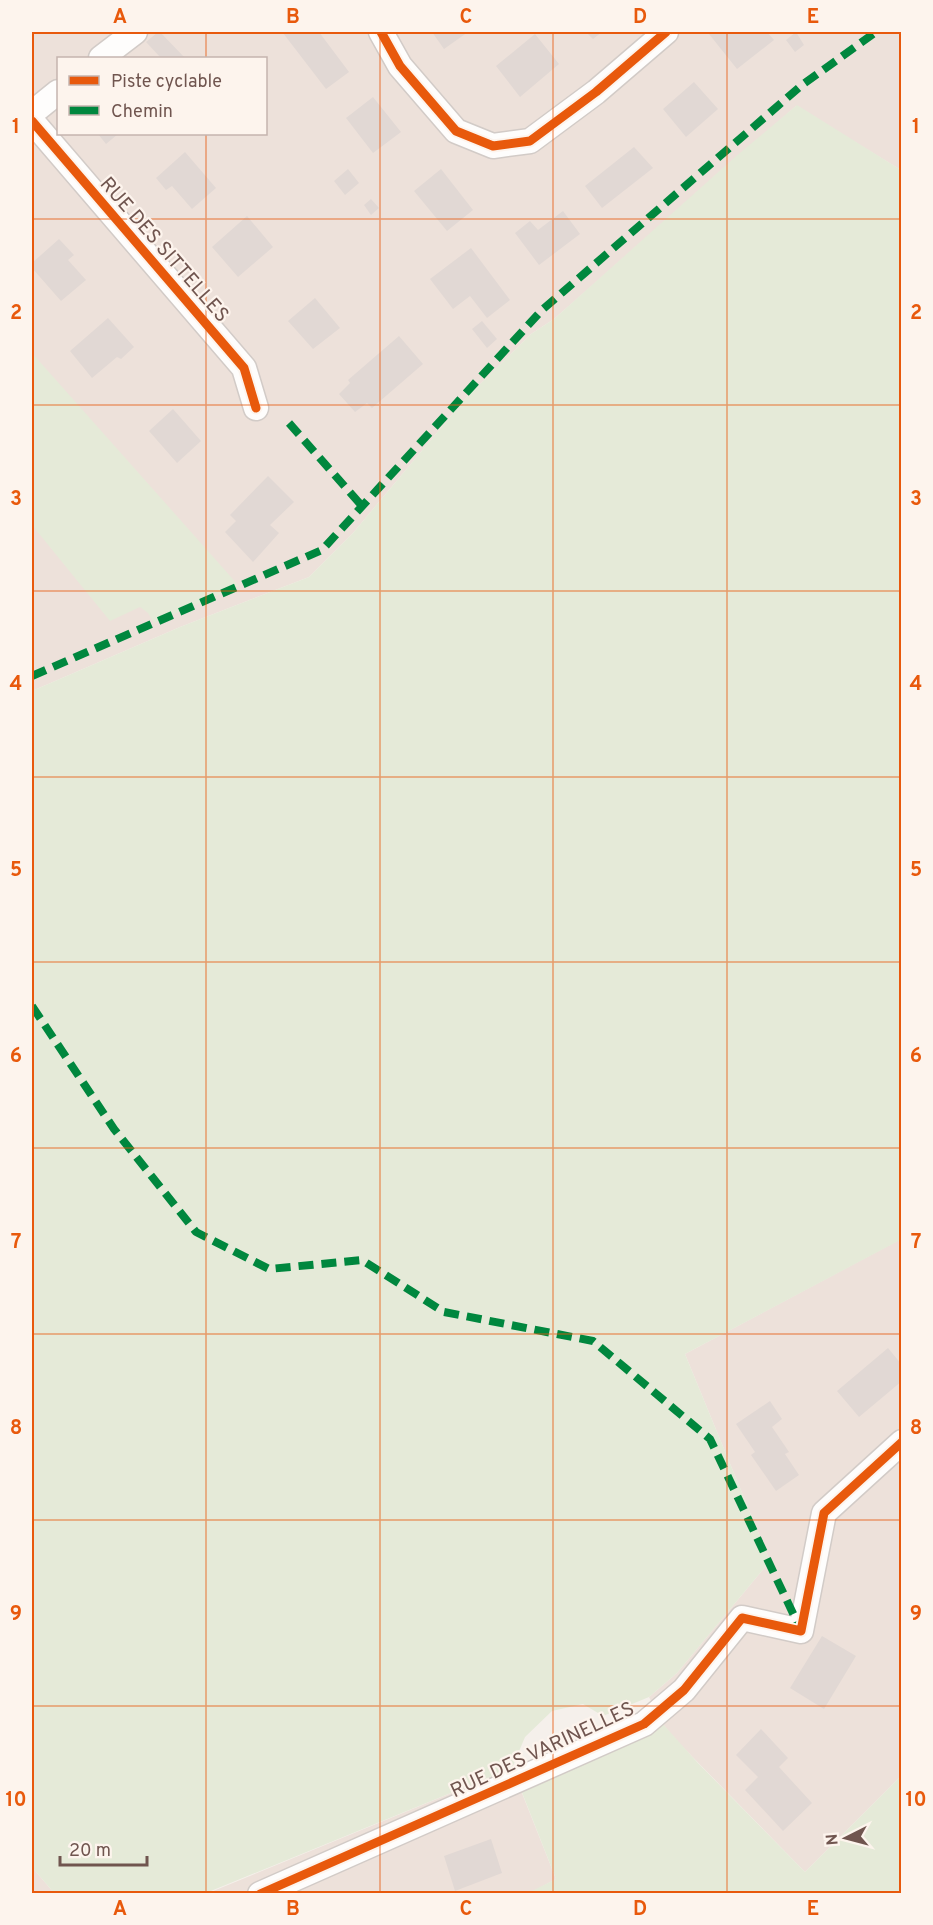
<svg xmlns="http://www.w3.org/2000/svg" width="933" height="1925" font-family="Overpass,sans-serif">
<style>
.residential{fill:#ede1da;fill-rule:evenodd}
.green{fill:#e5ead8}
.building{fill:#e1d8d4}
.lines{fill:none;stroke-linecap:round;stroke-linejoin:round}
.street-casing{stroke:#d2cbc7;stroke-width:27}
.street{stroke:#fefdfc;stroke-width:24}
.quiet{stroke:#00873e;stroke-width:8;stroke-dasharray:15 8;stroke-linecap:butt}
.cycleway-casing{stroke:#fdf4ed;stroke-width:13}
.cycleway{stroke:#e8590c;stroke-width:9}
.grid{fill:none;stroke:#e8590c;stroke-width:1.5;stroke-opacity:0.55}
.labels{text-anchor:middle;stroke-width:4.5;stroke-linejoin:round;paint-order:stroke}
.street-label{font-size:20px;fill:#70554f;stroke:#fdf4ed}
.neatline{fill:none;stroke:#e8590c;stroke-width:2}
.grid-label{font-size:20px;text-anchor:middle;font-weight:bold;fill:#e8590c}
</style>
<rect width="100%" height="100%" fill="#f5f0eb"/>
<!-- residential -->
<path class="residential" d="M32,32H901V170L796,106L554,319L531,334L466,398L353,533L309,577L180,627L32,691ZM58,58H266V134H58Z
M901,1239V1776L805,1872L675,1739L662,1723L649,1697L677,1673L770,1561L685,1354Z
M512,1768L556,1879L528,1894H206Z
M32,1867L54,1893H32Z"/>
<!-- green -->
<path class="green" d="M797,105L901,170L902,1239L685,1354L770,1561L677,1673L649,1697L603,1716L583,1704L552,1711L525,1737L512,1768L206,1893H54L32,1867V691L180,627L309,577L353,533L466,398L531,334L554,319L734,158Z
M32,353L239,586L154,623L148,613L140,607L110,621L32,525Z
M662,1723L697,1762L805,1872L901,1776V1893H528L556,1879L521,1790Z"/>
<!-- building -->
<path class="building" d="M158,32H160L185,58H161L146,42Z
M285,32H319L349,72L326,89L283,33Z
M432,32H468L444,49Z
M586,32H602L593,39Z
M711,32H767L774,40L737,69L709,34Z
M796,32L804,45L795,52L786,40Z
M535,34L559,64L520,97L496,66Z
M694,82L718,109L686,137L663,109Z
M373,97L401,132L373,153L346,118Z
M98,134H118L106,144Z
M634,147L653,168L602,208L585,186Z
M185,152L216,188L192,209L172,186L166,190L156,178Z
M348,169L359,183L345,195L334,181Z
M441,169L473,210L447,231L414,191Z
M371,199L379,208L371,215L364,205Z
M563,211L580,234L539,265L515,233L530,221L538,230Z
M247,216L273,247L238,277L212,247Z
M59,239L74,255L68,260L86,280L61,301L32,268V263Z
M471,248L510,300L487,318L470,296L453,309L430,279Z
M315,298L340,328L313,349L288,321Z
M108,318L134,347L121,359L117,357L92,378L70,351Z
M482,321L497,339L487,348L472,329Z
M399,336L423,364L372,408L367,403L355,412L339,394L350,383L348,380Z
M173,409L201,441L177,463L149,431Z
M268,476L294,502L270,525L279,533L253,562L225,532L236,521L230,515Z
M888,1348L902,1365V1381L859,1417L837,1391Z
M770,1401L782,1419L772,1427L789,1452L785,1454L799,1475L776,1491L751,1455L755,1452L736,1424Z
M822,1636L856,1656L824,1709L790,1688Z
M761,1729L788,1758L779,1767L812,1803L783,1831L745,1790L758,1777L736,1755Z
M491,1839L502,1873L455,1891L444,1856Z"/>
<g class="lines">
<!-- street casing -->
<g class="street-casing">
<path id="street" d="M381,32L400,66L456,131L493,146L530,141L596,92L666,32
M101,58L135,32
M32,113L58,92
M32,121L244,368L256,408
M260,1894L644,1724L684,1690L742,1618L801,1631L824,1513L902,1442"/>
</g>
<!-- street -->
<use href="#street" class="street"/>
<!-- quiet -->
<path class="quiet" d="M289,423L362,506
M32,676L322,550L542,310L802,85L876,32
M32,1006L114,1129L196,1232L269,1269L362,1260L444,1312L593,1341L710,1439L800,1628"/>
<!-- cycleway casing -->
<g class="cycleway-casing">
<path id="cycleway" d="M381,32L400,66L456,131L493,146L530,141L596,92L666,32
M32,121L244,368L256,408
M260,1894L644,1724L684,1690L742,1618L801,1631L824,1513L902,1442"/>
</g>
<!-- cycleway -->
<use href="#cycleway" class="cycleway"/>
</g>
<!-- grid -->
<path class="grid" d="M206,32V58M380,32V1894M553,32V1894M727,32V1894M206,134V1894M32,219H902M32,405H902M32,591H902M32,777H902M32,962H902M32,1148H902M32,1334H902M32,1520H902M32,1706H902"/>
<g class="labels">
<!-- street labels -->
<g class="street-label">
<text transform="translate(165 249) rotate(49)" y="7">RUE DES SITTELLES</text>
<text transform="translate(542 1749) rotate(-25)" y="7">RUE DES VARINELLES</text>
</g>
</g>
<!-- border -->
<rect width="933" height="1925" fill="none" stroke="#fdf4ed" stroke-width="66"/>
<!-- legend -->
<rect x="57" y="57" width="210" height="78" fill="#fdf4ed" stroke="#c5b4ae" stroke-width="1.5"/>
<rect x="69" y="76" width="30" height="9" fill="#e8590c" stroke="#c5b4ae" stroke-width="1.5"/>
<text x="111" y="87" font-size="18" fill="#70554f">Piste cyclable</text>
<rect x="69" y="106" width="30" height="9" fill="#00873e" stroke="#c5b4ae" stroke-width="1.5"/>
<text x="111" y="117" font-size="18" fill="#70554f">Chemin</text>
<!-- north arrow -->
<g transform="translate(846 1838) rotate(264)" stroke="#fdf4ed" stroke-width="4.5" paint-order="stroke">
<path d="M0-4.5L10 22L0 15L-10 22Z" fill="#70554f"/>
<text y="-9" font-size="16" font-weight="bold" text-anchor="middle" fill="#70554f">N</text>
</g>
<!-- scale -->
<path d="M60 1856v9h87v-9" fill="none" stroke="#70554f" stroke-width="3"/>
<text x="69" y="1856" font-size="18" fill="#70554f" stroke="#fdf4ed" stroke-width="4.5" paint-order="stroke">20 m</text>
<rect x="33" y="33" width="867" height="1859" class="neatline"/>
<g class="grid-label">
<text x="120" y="23">A</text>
<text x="293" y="23">B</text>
<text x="466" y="23">C</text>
<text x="640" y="23">D</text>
<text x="813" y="23">E</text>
<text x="16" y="133">1</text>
<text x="916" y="133">1</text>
<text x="16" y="319">2</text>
<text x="916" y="319">2</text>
<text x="16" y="505">3</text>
<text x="916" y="505">3</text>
<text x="16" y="690">4</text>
<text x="916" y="690">4</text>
<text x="16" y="876">5</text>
<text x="916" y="876">5</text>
<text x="16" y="1062">6</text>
<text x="916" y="1062">6</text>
<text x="16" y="1248">7</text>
<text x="916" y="1248">7</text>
<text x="16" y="1434">8</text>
<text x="916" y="1434">8</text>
<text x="16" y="1620">9</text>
<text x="916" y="1620">9</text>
<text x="16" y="1806">10</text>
<text x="916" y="1806">10</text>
<text x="120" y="1915">A</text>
<text x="293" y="1915">B</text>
<text x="466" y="1915">C</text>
<text x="640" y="1915">D</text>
<text x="813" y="1915">E</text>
</g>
</svg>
